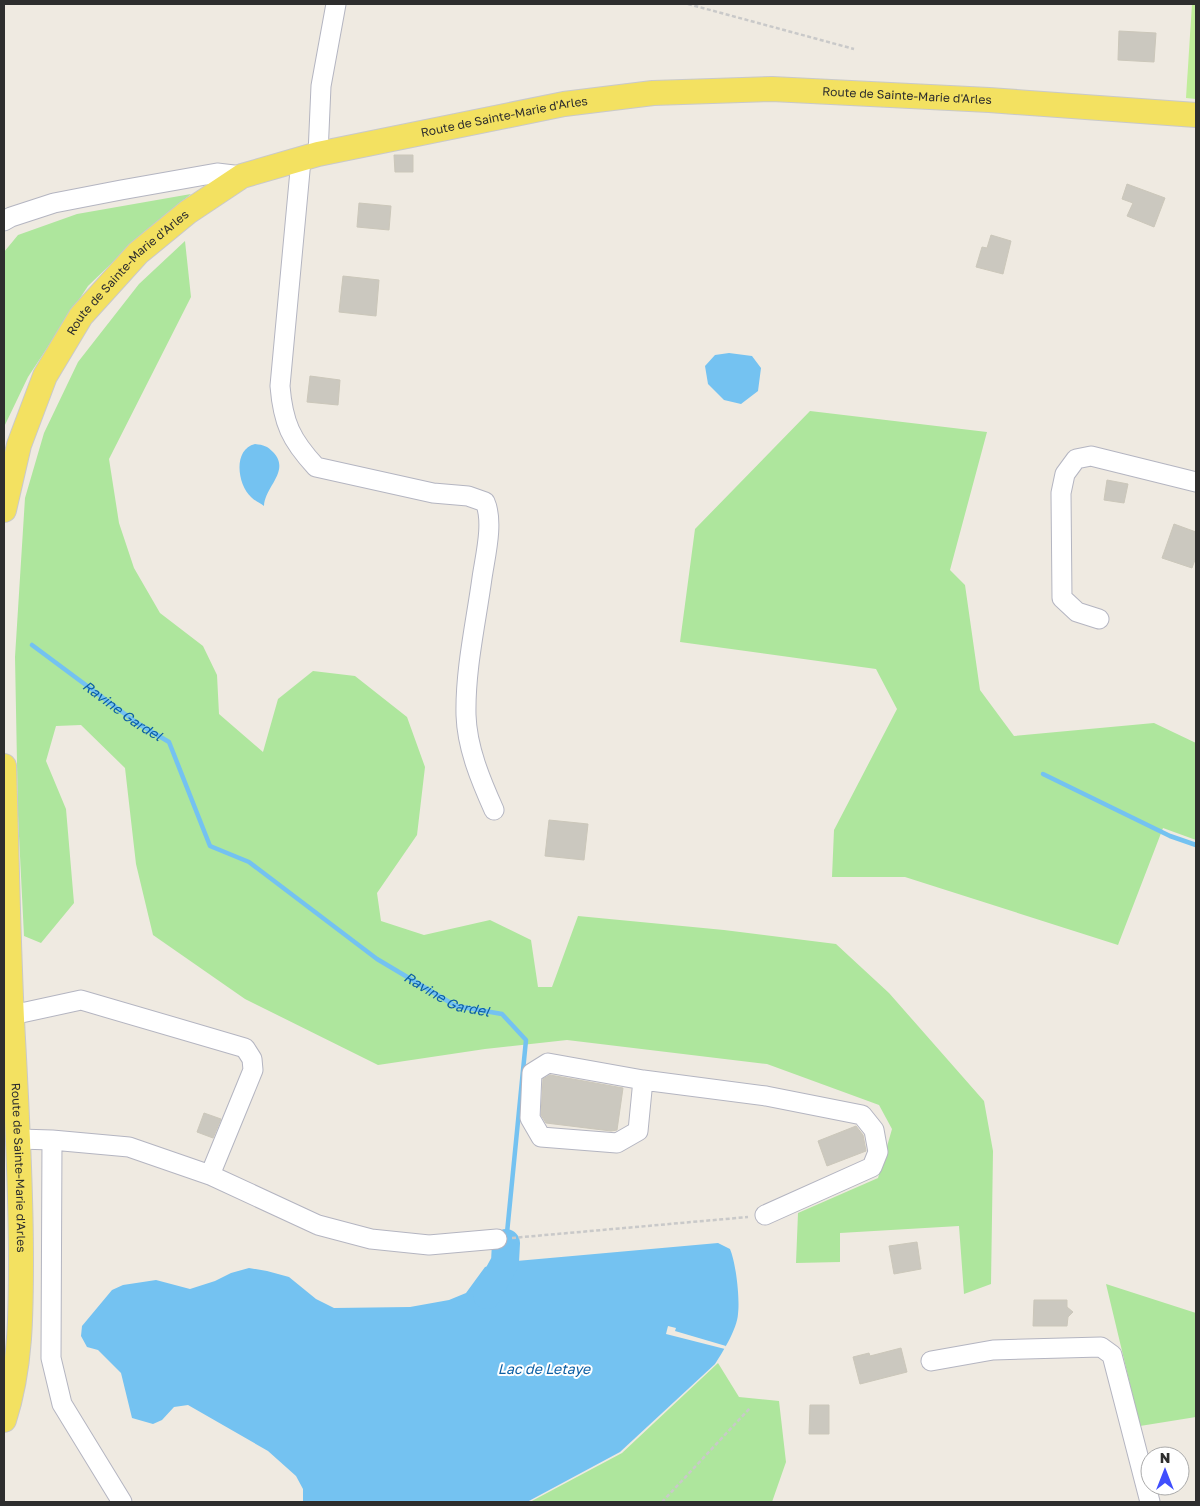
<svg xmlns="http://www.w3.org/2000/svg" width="1200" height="1506" font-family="'Golos Text',sans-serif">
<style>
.green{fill:#aee69d}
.pitch{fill:#c0ed99}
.water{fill:#74c2f1}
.pier{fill:#efeae1}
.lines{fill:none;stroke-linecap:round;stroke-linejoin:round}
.stream{stroke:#74c2f1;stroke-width:4.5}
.river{stroke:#74c2f1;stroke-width:28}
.building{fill:#cbc8bf;stroke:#cbc7ba}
.minor-casing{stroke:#b4b5c1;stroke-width:21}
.major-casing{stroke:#c9c9c9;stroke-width:26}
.path{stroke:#c9c9c9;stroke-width:2.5;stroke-dasharray:4 2.5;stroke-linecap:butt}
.minor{stroke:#fff;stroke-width:19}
.major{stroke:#f3e161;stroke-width:24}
.labels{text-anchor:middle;stroke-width:4;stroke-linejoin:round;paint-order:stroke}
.street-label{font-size:12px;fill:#2e2e2e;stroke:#fff}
.water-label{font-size:14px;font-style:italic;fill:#0c5fa4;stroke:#fff}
</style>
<rect width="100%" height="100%" fill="#efeae1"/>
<!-- green -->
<path class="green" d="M191,194L143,233L88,286L28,377L4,427V252L18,235L77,214Z
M185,241L191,297L109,459L119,523L134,568L160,613L203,646L217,675L219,714L263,752L278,699L313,671L355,676L407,717L425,767L417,835L377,893L381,921L424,935L490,920L531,940L538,987H552L578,916L724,930L836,944L889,993L984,1101L993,1151L991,1284L964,1294L959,1226L840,1233V1262L796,1263L798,1213L878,1178L892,1129L879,1105L767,1064L567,1040L485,1049L378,1065L245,999L153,935L136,864L125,768L81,725L56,726L46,761L66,809L74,903L41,943L24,936L18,816L15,657L25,498L44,433L78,362L139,284Z
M810,411L987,432L950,570L965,585L980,690L1014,736L1154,723L1196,743V840L1163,828L1118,945L905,877H832L834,830L897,709L876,669L680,642L695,529Z
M1106,1284L1196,1313V1417L1140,1426Z
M718,1363L739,1397L779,1401L786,1462L772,1502H530L622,1453Z"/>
<!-- pitch -->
<path class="pitch" d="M1192,4H1196V99L1186,98Z"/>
<!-- water -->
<path class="water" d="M729,353L752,356L761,368L758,391L741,404L724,400L708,384L705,366L715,355Z
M255,444C264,445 267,446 273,452C291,471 265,486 264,506C260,503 255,501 251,497C237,484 233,449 255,444Z
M718,1243L730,1249C736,1263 740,1299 738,1314C737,1329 723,1352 715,1364L620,1452L527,1502H303V1489L296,1476L268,1451L188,1405L174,1407L162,1420L153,1424L132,1418L121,1373L98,1350L87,1347L81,1336L82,1326L112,1290L123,1285L156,1280L190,1289L215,1281L231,1273L249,1268L267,1271L289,1277L316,1299L334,1308L410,1307L449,1300L466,1293L485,1267L505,1262Z"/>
<!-- pier -->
<path class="pier" d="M668,1326L676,1328L675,1331L726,1346L725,1349L666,1334Z"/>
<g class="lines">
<!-- stream -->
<g class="stream">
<path id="s1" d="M32,645L137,723L169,742L210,846L249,862L377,959L456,1006L502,1014L526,1040L506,1243"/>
<path d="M1043,774L1170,836L1196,845"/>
</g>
<!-- river -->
<path class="river" d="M487,1295L505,1262L506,1243"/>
</g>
<!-- building -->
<path class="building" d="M1119,31L1156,33L1154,62L1118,60Z
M394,155H413V172H395Z
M1127,184L1165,198L1154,227L1127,216L1133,203L1122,199Z
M359,203L391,206L389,230L357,227Z
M991,235L1011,241L1003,274L976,267L982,247L987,248Z
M343,276L379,280L376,316L339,312Z
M310,376L340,380L338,405L307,402Z
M1107,480L1128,484L1124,503L1104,500Z
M1174,524L1196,532V557L1192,568L1162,558Z
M549,820L588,824L584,860L545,856Z
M550,1075L623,1088L617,1130L611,1131L546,1123L541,1115L543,1079Z
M204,1113L221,1119L213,1138L197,1132Z
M856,1126L863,1135L866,1151L827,1166L818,1141Z
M917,1242L921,1269L894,1274L889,1246Z
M1034,1300H1067V1307L1073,1312L1068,1317L1067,1326H1033Z
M901,1348L907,1372L860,1384L853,1357L869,1353L870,1356Z
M810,1405H829V1434H809Z"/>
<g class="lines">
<!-- minor casing -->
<g class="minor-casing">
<path id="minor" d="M318,154L321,86L336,4
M301,160L280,386C283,423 291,440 316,467L433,493L468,496L485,502C494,522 485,557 482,578C476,622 465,670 466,715C467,748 481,781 494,810
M4,221L11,217L54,203L121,190L217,173L242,176
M1099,619L1077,612L1062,598L1061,493L1065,474L1076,459L1091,456L1196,482
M12,1015L81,1000L245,1048L252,1059L253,1070L210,1175
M643,1080L638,1131L617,1143L541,1137L530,1118L532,1073L548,1063L643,1080L766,1096L862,1115L874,1130L878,1152L872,1167L765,1215
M19,1139L52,1140L129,1147L210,1175L318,1225L371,1239L429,1245L497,1239
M52,1140L51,1358L62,1404L122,1502
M931,1361L993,1350L1101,1347L1112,1355L1150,1502"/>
</g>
<!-- major casing -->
<g class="major-casing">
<g id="major">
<path id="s2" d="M4,510L19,445L45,376L81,316L138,253L188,212L242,176L318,154L564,104L653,93L772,89L989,100L1196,115"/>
<path id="s3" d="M4,766C7,857 8,948 13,1039C17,1112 21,1185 21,1259C21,1312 21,1368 4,1420"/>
</g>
</g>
<!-- path -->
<path class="path" d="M688,4L854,49
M512,1238L748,1217
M662,1502L750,1408"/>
<!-- minor -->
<use href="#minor" class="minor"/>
<!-- major -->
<use href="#major" class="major"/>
</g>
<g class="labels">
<!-- street labels -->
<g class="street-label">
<text dy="4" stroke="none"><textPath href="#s2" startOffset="1099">Route de Sainte-Marie d'Arles</textPath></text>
<text dy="4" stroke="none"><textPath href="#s2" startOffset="694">Route de Sainte-Marie d'Arles</textPath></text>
<text dy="4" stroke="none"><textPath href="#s2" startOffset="274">Route de Sainte-Marie d'Arles</textPath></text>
<text dy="4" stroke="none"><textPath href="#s3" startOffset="402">Route de Sainte-Marie d'Arles</textPath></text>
</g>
<!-- water labels -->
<g class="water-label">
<text dy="5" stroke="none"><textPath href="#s1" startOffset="112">Ravine Gardel</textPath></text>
<text dy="5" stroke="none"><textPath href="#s1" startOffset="562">Ravine Gardel</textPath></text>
<text x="544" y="1374">Lac de Letaye</text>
</g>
</g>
<!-- border -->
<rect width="1200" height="1506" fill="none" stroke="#2e2e2e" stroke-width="10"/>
<!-- north arrow -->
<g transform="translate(1165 1471)"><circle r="24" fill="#ffffff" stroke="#ababab"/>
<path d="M0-4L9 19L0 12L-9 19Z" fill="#404ffd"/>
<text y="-8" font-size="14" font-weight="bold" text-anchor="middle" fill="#2e2e2e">N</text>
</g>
</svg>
